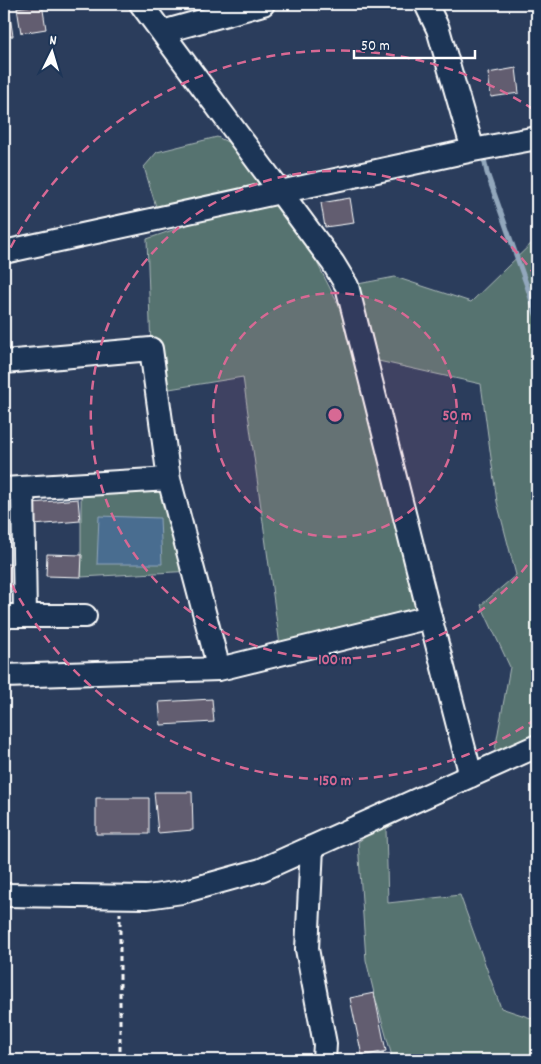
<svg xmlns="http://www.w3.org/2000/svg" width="541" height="1064" font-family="Dekko,sans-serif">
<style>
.green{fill:#577370;stroke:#abb9b8}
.water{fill:#496d90;stroke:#92a7bc}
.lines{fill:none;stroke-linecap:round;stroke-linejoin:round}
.stream{stroke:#92a7bc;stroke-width:5}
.building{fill:#625d6f;stroke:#fff}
.minor-casing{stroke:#fff;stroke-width:26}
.path{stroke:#fff;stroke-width:3;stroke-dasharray:5 4;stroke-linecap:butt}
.minor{stroke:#1d3557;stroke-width:22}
.ring{fill:none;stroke:#d76994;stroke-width:2.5;stroke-dasharray:9 6}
.centre{fill:#d76994;stroke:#1d3557;stroke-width:2.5}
.ring-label{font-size:15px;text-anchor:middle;font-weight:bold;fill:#d76994;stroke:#1d3557;stroke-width:4;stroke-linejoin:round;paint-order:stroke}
</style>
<rect width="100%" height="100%" fill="#2b3d5c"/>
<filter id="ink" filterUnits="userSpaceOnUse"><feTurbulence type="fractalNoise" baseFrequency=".02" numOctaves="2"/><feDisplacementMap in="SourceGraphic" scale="10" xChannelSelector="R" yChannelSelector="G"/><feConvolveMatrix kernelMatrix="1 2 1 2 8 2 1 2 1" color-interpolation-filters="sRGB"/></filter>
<g filter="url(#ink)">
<!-- green -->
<path class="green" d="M217,137L251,153L267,188L157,210L144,167L157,152Z
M281,192L364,355L347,286L395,277L471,302L537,238V745L506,760L386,829L388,903L460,895L501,1008L537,1020V1060H393L374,993L366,960L358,842L399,812L492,766L510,667L481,605L516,575L497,502L481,384L365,358L430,617L281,653L243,377L157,391L151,349L147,239Z
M169,479L193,571L81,577V485Z"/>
<!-- water -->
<path class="water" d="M99,516L160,518L162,564H97Z"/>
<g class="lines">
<!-- stream -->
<path class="stream" d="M483,154L487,173L527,286L537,318"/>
</g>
<!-- building -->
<path class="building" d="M42,4L46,29L21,33L17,8Z
M4,10H9L13,36L4,37Z
M516,68L519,93L491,97L488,73Z
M350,198L354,223L325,227L321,203Z
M78,499L80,521L34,525L32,503Z
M47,554L82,555L81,577L46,576Z
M4,564H16L17,586H4Z
M212,699L214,722L161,725L159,702Z
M154,792H192L193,830L158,833Z
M96,798H149V834H96Z
M374,993L386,1051L362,1056L350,998Z"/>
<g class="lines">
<!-- minor casing -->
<g class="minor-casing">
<path id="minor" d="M141,4L333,263L347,286L430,617L471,776
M426,4L438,29L473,150
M162,32L263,4
M4,252L473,150L537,138
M4,362L151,349L169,479
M23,488L25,616
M4,489L169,479L219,669
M4,616H85
M4,676L219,669L430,617
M312,847L307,949L325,1044L324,1060
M4,895L147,897L182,892L261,870L537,746"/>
</g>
<!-- path -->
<path class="path" d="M120,1060V913"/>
<!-- minor -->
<use href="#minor" class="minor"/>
</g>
</g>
<!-- distance rings -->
<circle cx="335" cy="415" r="122" fill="#d76994" fill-opacity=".12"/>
<g class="ring">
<circle cx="335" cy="415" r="122"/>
<path d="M536 553A244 244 0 1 1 536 277"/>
<path d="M536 719A365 365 0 0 1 4 569M4 261A365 365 0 0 1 536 111"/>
</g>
<circle cx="335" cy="415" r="8" class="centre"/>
<g class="ring-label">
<text x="457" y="420">50 m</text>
<text x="335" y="664">100 m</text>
<text x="335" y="785">150 m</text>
</g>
<!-- margin -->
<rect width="541" height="1064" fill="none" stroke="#1d3557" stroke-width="20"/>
<rect x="10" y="10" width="521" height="1044" fill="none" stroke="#fff" stroke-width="2" filter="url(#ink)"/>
<!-- north arrow -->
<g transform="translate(52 52) rotate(5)" stroke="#1d3557" stroke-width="4" paint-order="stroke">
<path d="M0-4L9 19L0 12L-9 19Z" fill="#ffffff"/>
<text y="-8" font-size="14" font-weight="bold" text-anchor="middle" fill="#ffffff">N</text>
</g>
<!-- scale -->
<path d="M354 50v8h121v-8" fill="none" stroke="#ffffff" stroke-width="2.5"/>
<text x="361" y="50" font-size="15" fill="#ffffff" stroke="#1d3557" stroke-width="4" paint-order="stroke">50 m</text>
</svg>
